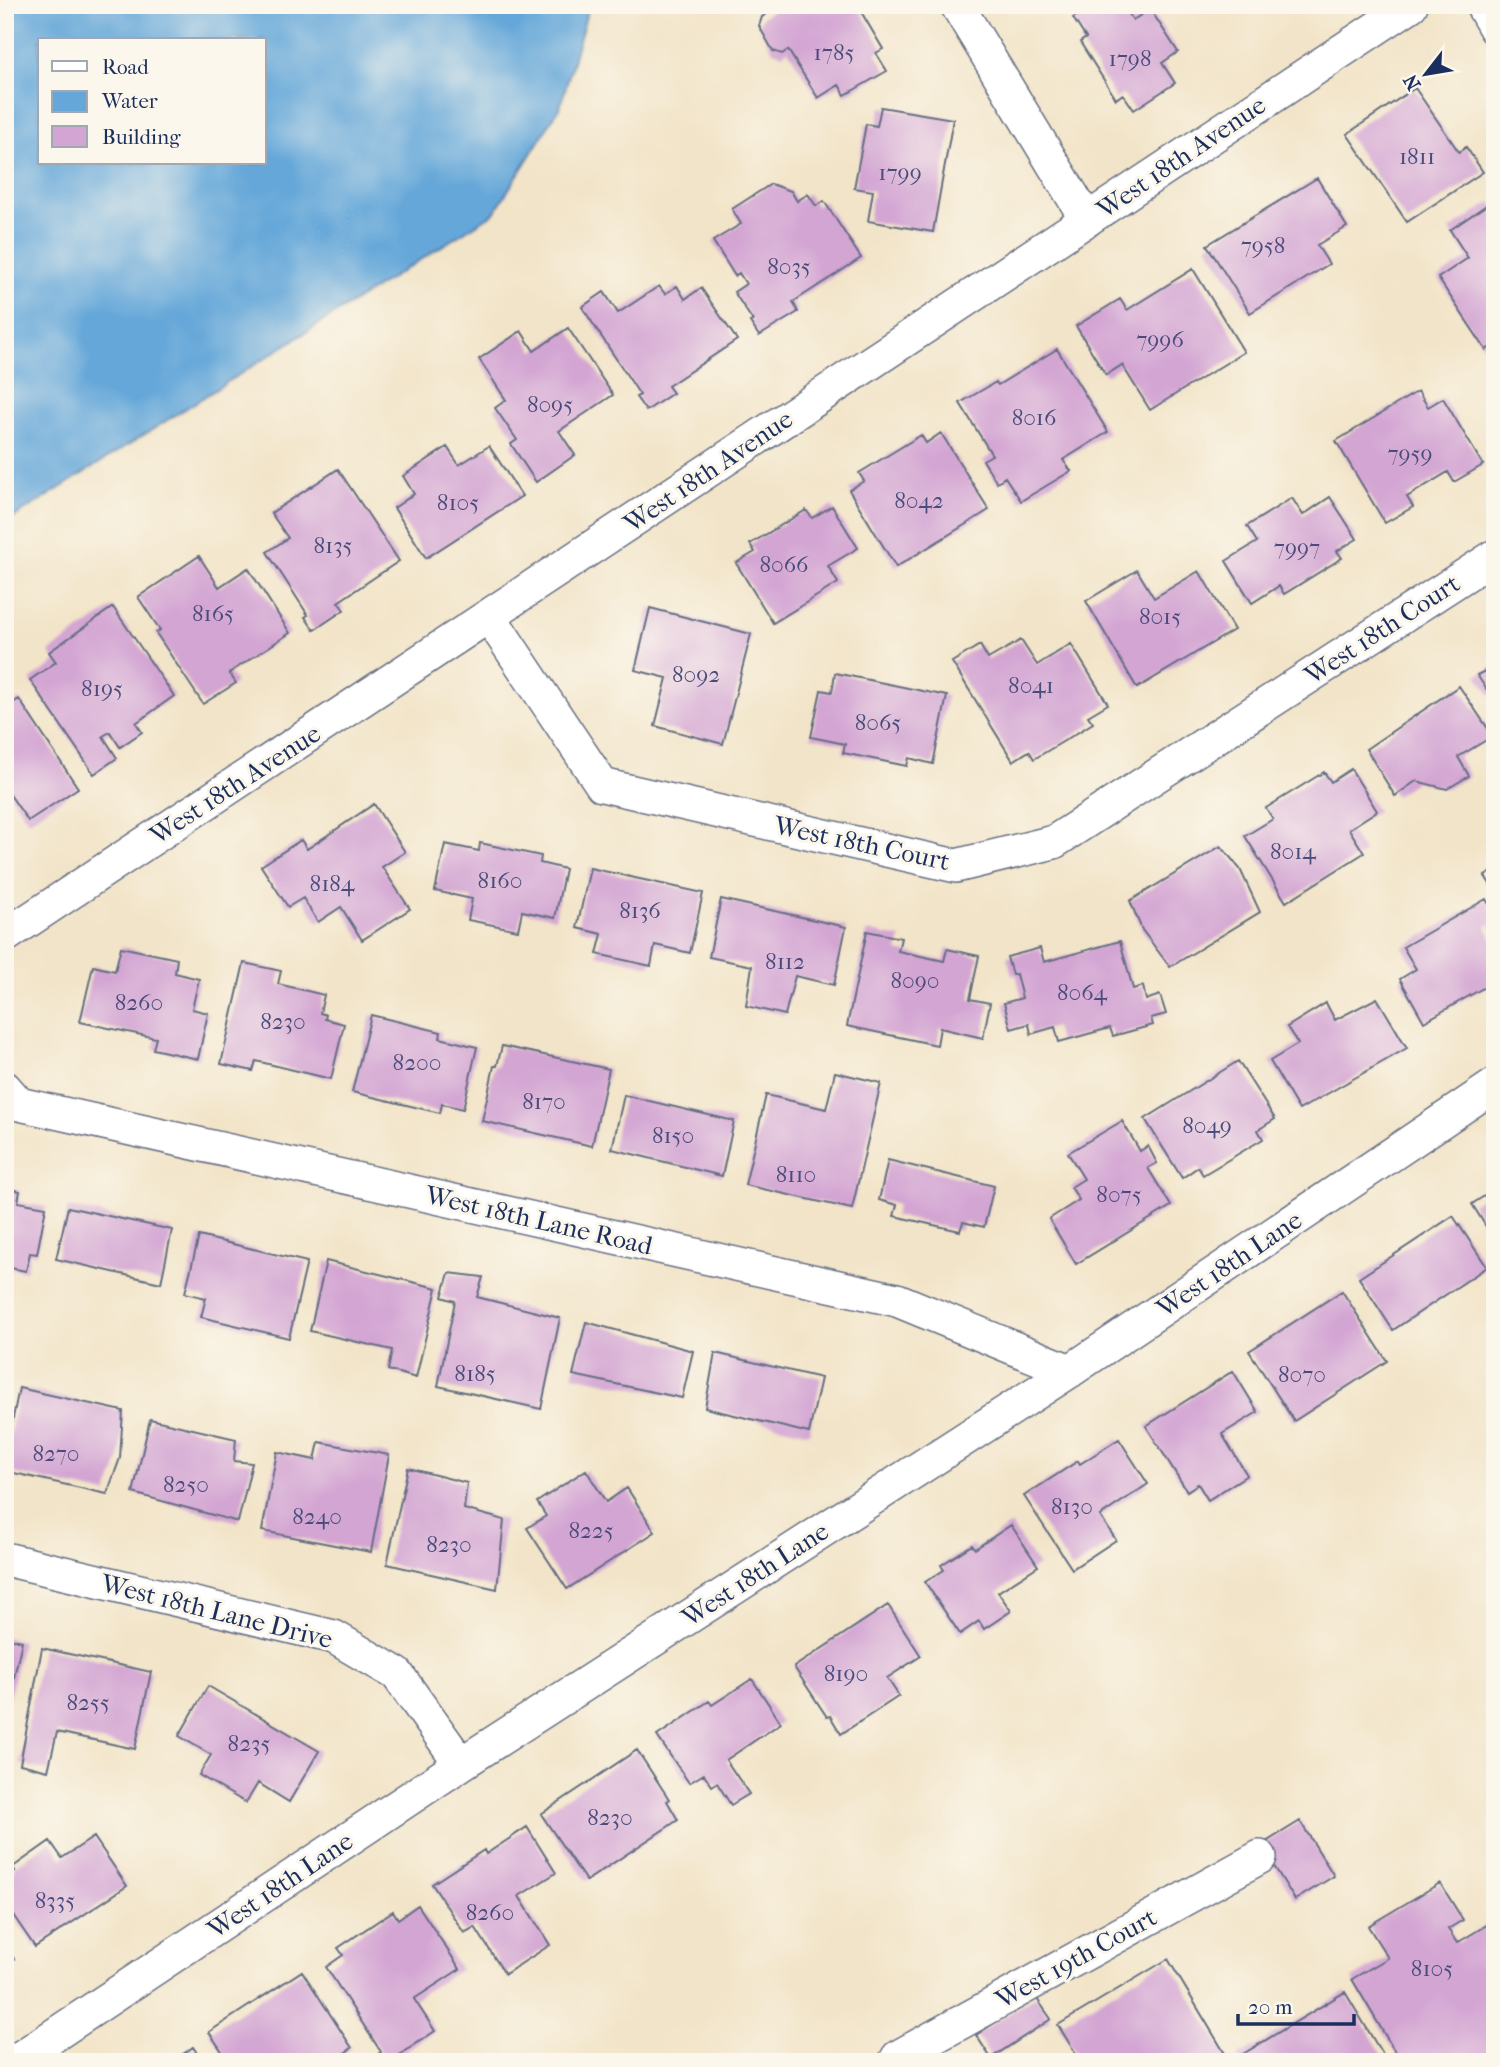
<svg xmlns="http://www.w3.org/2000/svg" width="1500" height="2067" font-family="'IM FELL French Canon',serif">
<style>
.water{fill:#65a7d9;stroke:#406b9c;stroke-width:2;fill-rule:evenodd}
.building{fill:#d3a5d3}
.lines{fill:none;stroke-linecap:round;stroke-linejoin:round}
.minor-casing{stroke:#666e83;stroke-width:36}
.minor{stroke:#fff;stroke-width:33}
.labels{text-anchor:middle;stroke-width:6;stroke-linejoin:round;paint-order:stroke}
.number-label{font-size:23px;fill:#494c7b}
.street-label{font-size:26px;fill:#1b2f5e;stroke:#fbf7ec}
</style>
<rect width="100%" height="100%" fill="#fbf7ec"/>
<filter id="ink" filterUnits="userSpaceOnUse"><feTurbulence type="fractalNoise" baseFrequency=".0143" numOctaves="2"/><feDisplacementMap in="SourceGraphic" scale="14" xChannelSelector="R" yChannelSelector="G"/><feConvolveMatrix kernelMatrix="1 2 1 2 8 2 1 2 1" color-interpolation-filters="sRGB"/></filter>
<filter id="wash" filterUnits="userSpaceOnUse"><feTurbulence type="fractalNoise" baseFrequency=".00686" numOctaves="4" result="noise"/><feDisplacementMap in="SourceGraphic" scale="28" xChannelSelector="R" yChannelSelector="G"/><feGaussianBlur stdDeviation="1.57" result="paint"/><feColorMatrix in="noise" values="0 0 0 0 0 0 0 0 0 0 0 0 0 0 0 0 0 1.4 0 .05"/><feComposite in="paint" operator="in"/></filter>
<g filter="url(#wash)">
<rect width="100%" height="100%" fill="#f2e4c8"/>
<!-- water -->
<path class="water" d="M5,5H589L560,107L494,213L5,523ZM40,40H264V163H40Z"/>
<g id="blocks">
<!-- building -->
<path class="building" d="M781,5H857L883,49L876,53L887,71L845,95L839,85L818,98L788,50L782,54L773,51L759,26L762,17Z
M1093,5H1123L1133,20L1150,9L1178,52L1162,63L1175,83L1134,110L1123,94L1116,99L1080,42L1086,38L1073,18Z
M1415,88L1459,152L1466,147L1483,172L1407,222L1347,134Z
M881,107L953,119L933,232L868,221L873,191L854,188L866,124L877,126Z
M1317,178L1347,227L1317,245L1329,264L1250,313L1207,245Z
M771,184L791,191L797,201L808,194L816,206L824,201L861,258L793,302L798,312L759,336L750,322L753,321L734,292L746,284L739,273L735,276L713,241L741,224L732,209Z
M1491,202L1495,208V344L1486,350L1438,278L1468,258L1450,230Z
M1193,269L1244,352L1150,410L1122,365L1106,375L1076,326L1120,299L1127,310Z
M659,286L665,294L677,286L685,299L701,288L737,340L668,386L673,393L646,411L636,397L640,395L582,307L604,292L618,313Z
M568,328L613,395L559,431L575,455L536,482L511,444L517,440L495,408L506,400L479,359L521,331L534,351Z
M1057,349L1108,432L1063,460L1071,471L1021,501L1005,477L997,483L983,460L992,455L960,403L996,382L998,385Z
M1418,391L1428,407L1443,398L1483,465L1454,482L1448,472L1407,497L1413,507L1385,523L1336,441Z
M941,433L989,510L896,567L849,490L864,481L859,473L921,435L926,443Z
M489,446L522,496L426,558L394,508L414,494L403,476L447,447L459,465Z
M338,469L399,561L338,602L344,610L314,630L305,617L308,615L267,552L288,538L271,513Z
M1330,497L1357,539L1337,551L1342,558L1284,594L1279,586L1252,603L1226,561L1257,542L1247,526L1292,498L1303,515Z
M832,506L858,548L828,566L838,583L773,623L736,563L755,552L750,544L806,510L812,518Z
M199,556L219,587L248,568L290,633L229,673L236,683L203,704L156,633L160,630L138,597Z
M1137,570L1154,598L1199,571L1234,630L1137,688L1086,601Z
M113,607L174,696L136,723L142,732L120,747L110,732L103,736L117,758L94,774L30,680L56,662L49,652Z
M650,608L751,634L723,744L655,726L667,678L635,670Z
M1021,640L1037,665L1071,644L1108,704L1088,716L1093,723L1064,741L1034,759L1029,751L1013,761L952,662L980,645L988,659Z
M1495,666V702L1477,675Z
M835,673L947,696L933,764L909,758L907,766L843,753L845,744L811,737L821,690L832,692Z
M1459,686L1493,736L1458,757L1469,776L1447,789L1416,781L1395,796L1366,749Z
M19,699L78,788L28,821L8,792L5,794V708Z
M1351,769L1377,811L1349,829L1364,853L1286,902L1245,836L1273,819L1266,808L1324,772L1331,782Z
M374,804L405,852L382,867L410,909L362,940L341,907L318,922L303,898L288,907L261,866L301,840L307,849Z
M480,843L541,856L540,863L565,869L555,918L522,911L518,930L468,920L472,899L435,891L445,844L479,851Z
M1221,846L1240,869L1260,912L1170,967L1142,930L1130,901Z
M590,868L703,893L690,953L655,945L651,966L597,954L602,934L577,928Z
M1495,870V892L1485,876Z
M721,899L846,927L834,985L795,976L785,1015L746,1006L752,966L709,957Z
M1486,899L1495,914V922L1486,927L1495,942V981L1424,1022L1400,979L1416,969L1403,947Z
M867,931L901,938L898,951L944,961L947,949L979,956L970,999L990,1003L983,1038L940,1028L937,1045L847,1026Z
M1120,941L1133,989L1143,986L1146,1000L1160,995L1166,1014L1151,1018L1153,1025L1113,1036L1110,1028L1059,1042L1055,1027L1031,1034L1029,1024L1011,1029L1004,1003L1022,998L1016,974L1012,975L1007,957L1040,948L1044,962Z
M121,947L177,959L175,973L199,979L192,1009L208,1013L198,1059L153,1049L156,1038L80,1022L93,966L115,971Z
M244,963L281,971L278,984L324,995L320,1013L326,1015L325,1019L344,1024L331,1079L256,1061L253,1071L221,1064Z
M1377,998L1407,1048L1299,1110L1270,1061L1298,1044L1287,1027L1326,1003L1335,1020Z
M371,1015L441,1032L440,1038L477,1047L463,1109L442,1104L440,1113L352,1092Z
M502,1046L609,1069L592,1146L482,1121L494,1066H497Z
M1238,1061L1275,1119L1258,1130L1263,1139L1203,1175L1198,1167L1182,1178L1145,1119Z
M835,1072L881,1083L852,1209L745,1185L766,1095L826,1109Z
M624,1095L734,1121L722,1176L612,1149Z
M1122,1121L1140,1151L1148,1146L1157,1163L1148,1168L1171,1206L1076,1264L1049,1219L1079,1200L1071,1187L1084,1179L1068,1153Z
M888,1160L994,1186L984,1227L963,1222L960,1231L894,1216L897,1205L879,1200Z
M5,1188L20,1191L18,1202L46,1207L37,1254L30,1253L26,1271L5,1267Z
M1495,1189V1241L1472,1204Z
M68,1207L172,1230L161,1283L56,1259Z
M1453,1216L1487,1267L1393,1330L1359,1278Z
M199,1236L307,1262L289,1338L201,1317L206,1298L185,1293Z
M326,1261L437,1288L416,1378L388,1370L392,1350L310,1331Z
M449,1273L483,1277L477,1297L560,1318L541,1409L438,1386L455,1301L442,1297Z
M1342,1291L1387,1361L1294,1421L1249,1351Z
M586,1322L693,1351L682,1398L573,1375Z
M715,1353L821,1378L809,1433L705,1408Z
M1233,1371L1258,1412L1222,1434L1247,1475L1208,1500L1198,1484L1187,1491L1146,1426Z
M19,1388L123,1411L120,1458L107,1494L5,1471V1458Z
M150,1419L236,1439L234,1461L252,1463L238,1522L133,1493Z
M1119,1439L1148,1484L1100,1516L1116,1540L1072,1569L1024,1496L1078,1461L1080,1464Z
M319,1442L389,1455L371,1552L262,1531L277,1452L315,1460Z
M408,1468L467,1483L464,1509L504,1520L497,1589L387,1564Z
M586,1470L606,1502L627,1488L655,1532L567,1589L527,1528L546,1516L537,1502Z
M1011,1525L1038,1566L998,1592L1011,1611L984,1629L979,1621L960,1634L925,1582L944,1570L941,1565L972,1545L975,1549Z
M888,1605L921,1656L887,1678L899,1696L841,1734L830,1716L827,1717L794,1667Z
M5,1637L22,1641L6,1714H5Z
M42,1648L151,1672L135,1749L57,1732L48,1771L20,1764Z
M752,1679L781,1723L726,1760L749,1794L731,1805L717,1783L712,1786L704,1774L689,1783L657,1736L709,1701L712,1705Z
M208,1686L319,1751L289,1802L258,1783L246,1803L199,1775L211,1755L179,1736Z
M637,1750L669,1799L667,1801L678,1820L586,1881L541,1814Z
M1300,1821L1334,1876L1295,1900L1261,1845Z
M527,1827L556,1873L519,1896L550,1945L505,1974L475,1927L464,1933L432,1884L484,1850L486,1854Z
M94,1837L127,1886L35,1947L13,1915L5,1920V1877L15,1871L13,1867L50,1841L62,1858Z
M1440,1883L1463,1920L1448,1929L1457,1943L1495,1920V2062H1401L1352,1979L1388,1958L1368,1926Z
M418,1905L460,1969L414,1999L435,2031L395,2058L397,2062H377L374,2057L381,2052L326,1967L343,1955L338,1948L393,1911L398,1919Z
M5,1945L14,1959L5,1965Z
M1168,1959L1230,2062H1081L1058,2025Z
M302,1971L352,2048L331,2062H229L209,2032Z
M1345,1992L1387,2062H1241L1238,2057Z
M1035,1996L1051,2019L991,2058L976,2035Z
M193,2047L203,2062H172Z"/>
</g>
</g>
<g filter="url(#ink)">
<use href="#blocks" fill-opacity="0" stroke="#666e83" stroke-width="2"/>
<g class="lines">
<!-- minor casing -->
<g class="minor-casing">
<path id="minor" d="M957,5L1087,220
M1482,5L1495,28
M489,616L602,785L956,866L1054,842L1495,556
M5,936L1411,5
M5,1088L19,1104L897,1300L1070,1371
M5,1559L334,1637L397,1674L461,1764
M14,2062L461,1764L1070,1371L1495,1085
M895,2062L898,2057L1260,1857"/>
</g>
<!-- minor -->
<use href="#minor" class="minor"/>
</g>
</g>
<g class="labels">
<!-- number labels -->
<g class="number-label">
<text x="834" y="60">1785</text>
<text x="1130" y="66">1798</text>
<text x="1417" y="164">1811</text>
<text x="900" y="180">1799</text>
<text x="1263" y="253">7958</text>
<text x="789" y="274">8035</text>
<text x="1160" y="347">7996</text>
<text x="550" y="412">8095</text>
<text x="1034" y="425">8016</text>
<text x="1410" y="461">7959</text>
<text x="919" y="508">8042</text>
<text x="458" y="510">8105</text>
<text x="333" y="553">8135</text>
<text x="1297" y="555">7997</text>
<text x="784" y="572">8066</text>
<text x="213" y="621">8165</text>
<text x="1160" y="624">8015</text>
<text x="696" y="682">8092</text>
<text x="1031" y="693">8041</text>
<text x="102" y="696">8195</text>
<text x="878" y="730">8065</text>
<text x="1293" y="859">8014</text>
<text x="500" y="888">8160</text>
<text x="332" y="891">8184</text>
<text x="640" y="918">8136</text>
<text x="785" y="969">8112</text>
<text x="915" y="988">8090</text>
<text x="1082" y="1000">8064</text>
<text x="139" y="1010">8260</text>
<text x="283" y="1029">8230</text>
<text x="417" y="1070">8200</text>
<text x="544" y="1109">8170</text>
<text x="1207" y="1133">8049</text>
<text x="673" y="1143">8150</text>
<text x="796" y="1182">8110</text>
<text x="1119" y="1202">8075</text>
<text x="475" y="1381">8185</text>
<text x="1302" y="1382">8070</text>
<text x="56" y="1461">8270</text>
<text x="186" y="1492">8250</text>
<text x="1072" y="1514">8130</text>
<text x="317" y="1524">8240</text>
<text x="591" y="1538">8225</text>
<text x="449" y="1552">8230</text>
<text x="846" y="1681">8190</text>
<text x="88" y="1710">8255</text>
<text x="249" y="1751">8235</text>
<text x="610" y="1825">8230</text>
<text x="55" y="1908">8335</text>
<text x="490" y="1920">8260</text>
<text x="1432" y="1976">8105</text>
</g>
<!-- street labels -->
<g class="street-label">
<text transform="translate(1181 157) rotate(-34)" y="9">West 18th Avenue</text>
<text transform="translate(708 471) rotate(-34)" y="9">West 18th Avenue</text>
<text transform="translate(1382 629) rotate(-33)" y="9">West 18th Court</text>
<text transform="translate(235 784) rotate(-33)" y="9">West 18th Avenue</text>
<text transform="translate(862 843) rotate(12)" y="9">West 18th Court</text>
<text transform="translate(539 1220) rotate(13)" y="9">West 18th Lane Road</text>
<text transform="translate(1229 1264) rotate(-34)" y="9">West 18th Lane</text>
<text transform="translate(755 1574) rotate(-33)" y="9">West 18th Lane</text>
<text transform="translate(217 1611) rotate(14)" y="9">West 18th Lane Drive</text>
<text transform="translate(280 1885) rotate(-34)" y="9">West 18th Lane</text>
<text transform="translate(1076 1958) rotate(-29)" y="9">West 19th Court</text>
</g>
</g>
<!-- margin -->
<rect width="1500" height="2067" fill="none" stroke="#fbf7ec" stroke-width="28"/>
<!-- legend -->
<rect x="38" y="38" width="228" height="126" fill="#fbf7ec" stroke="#a1a7b3" stroke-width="2"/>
<rect x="52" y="61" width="35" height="10" fill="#ffffff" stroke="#a1a7b3" stroke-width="2"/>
<text x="102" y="74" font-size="21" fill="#1b2f5e">Road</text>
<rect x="52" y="91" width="35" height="21" fill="#65a7d9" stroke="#a1a7b3" stroke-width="2"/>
<text x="102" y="108" font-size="21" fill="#1b2f5e">Water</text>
<rect x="52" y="126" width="35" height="21" fill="#d3a5d3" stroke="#a1a7b3" stroke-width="2"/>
<text x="102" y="144" font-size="21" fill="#1b2f5e">Building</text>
<!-- north arrow -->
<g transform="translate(1426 74) rotate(239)" stroke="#fbf7ec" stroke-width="5" paint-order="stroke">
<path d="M0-5L12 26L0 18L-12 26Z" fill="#1b2f5e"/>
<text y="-10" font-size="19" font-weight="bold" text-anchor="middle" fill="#1b2f5e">N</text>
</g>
<!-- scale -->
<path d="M1238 2014v10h116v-10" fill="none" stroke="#1b2f5e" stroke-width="3.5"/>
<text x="1248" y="2014" font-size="21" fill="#1b2f5e" stroke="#fbf7ec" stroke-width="5" paint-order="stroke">20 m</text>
</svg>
